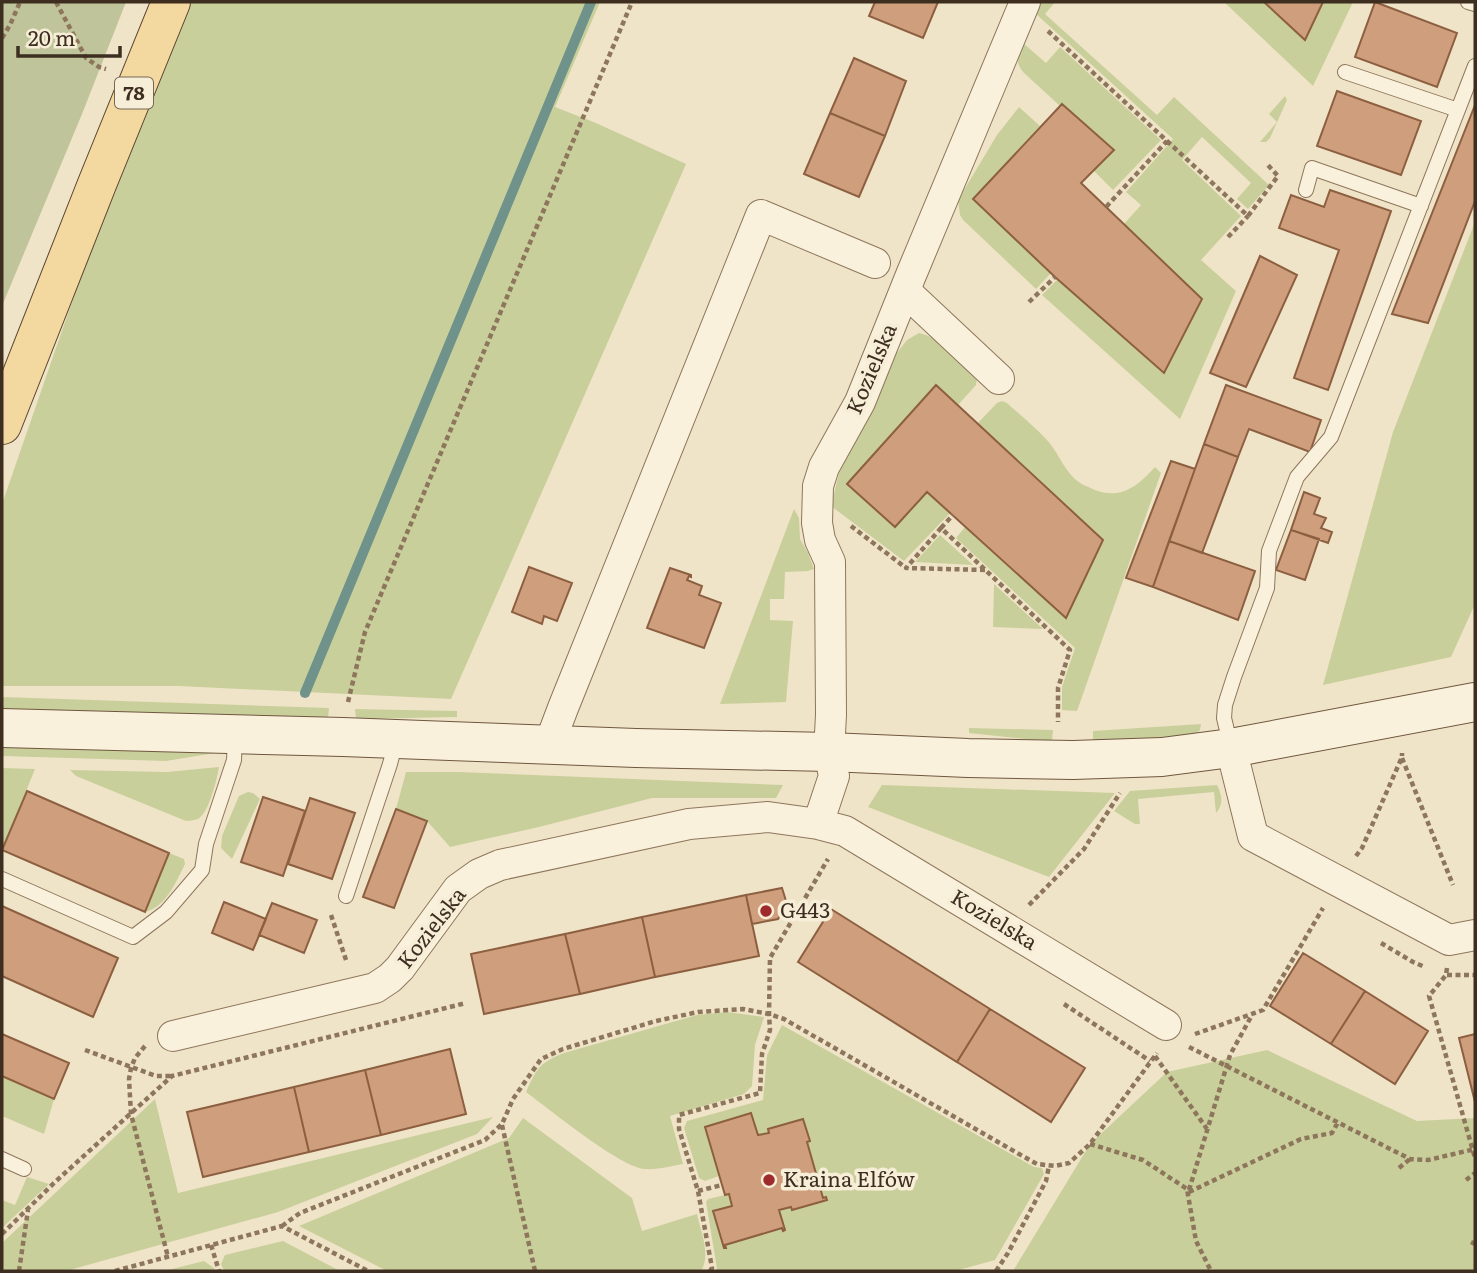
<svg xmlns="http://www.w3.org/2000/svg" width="1477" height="1273" font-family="Literata,serif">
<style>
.green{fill:#c9cf9b}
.cemetery{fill:#bfc49a}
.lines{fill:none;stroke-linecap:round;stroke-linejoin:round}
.stream{stroke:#6f938a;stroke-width:10}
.building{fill:#cf9f7d;stroke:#8d5f41;stroke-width:2}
.lane-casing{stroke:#8d765c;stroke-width:16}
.street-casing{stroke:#8d765c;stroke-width:32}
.secondary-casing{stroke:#6f573f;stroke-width:40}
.primary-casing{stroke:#5b4430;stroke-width:40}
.path{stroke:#8d765c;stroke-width:4.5;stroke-dasharray:5 3.5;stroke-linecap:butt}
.lane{stroke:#faf1dc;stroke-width:14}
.street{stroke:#faf1dc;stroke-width:30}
.secondary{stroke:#faf1dc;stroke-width:38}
.primary{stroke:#f3d9a0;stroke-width:38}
.poi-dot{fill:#9e2a2b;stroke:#f7eed8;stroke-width:2.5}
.labels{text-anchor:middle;stroke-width:7;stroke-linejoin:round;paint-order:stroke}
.shield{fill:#f7eed8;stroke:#756857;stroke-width:2}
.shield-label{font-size:19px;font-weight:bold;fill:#3d2e20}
.street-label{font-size:21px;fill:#3d2e20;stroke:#f7eed8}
.poi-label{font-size:21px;fill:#3d2e20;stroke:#f7eed8;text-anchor:start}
</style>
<rect width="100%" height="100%" fill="#f0e4c8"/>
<!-- green -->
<path class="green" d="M191,2H600L555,107L596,123L686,164L451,699L178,686H2V504L91,247Z
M1040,2H1055L1045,14L1157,115L1174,97L1269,185L1248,209L1237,199L1251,183L1202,137L1182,160L1241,216L1201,260L1236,291L1180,419L1042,295L1058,279L1163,373L1202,299L1124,224L1141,205L1126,192L1173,139L1035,13Z
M1224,2H1264L1305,39L1323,2H1353L1313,86Z
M1023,43L1046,63L1060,47L1161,140L1113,190L1093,170L1114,149L1062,104L1060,106L1023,72C1014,61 1018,54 1023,43Z
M1285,96L1287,100L1270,138L1266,142H1260L1277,122L1269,114Z
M1019,107L1040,126L973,199L1051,273L1036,289L963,220L960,215L958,200L997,135Z
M1475,222V604L1451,657L1323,685L1393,432Z
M919,333C943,338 960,362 977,378L976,385L958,405L935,385L847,484L895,526L927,492L950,513L904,561L831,506L839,473L879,395L893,358L907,340Z
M1002,401L1007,403C1020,415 1035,427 1047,440C1057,451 1062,465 1072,476C1078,483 1086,486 1095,490C1121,500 1138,486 1155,467L1161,473L1077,711L1062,710V687L1075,648L956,538L965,527L1065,617L1103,541L977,424L997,403Z
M794,509L799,518L800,539L808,553L814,569L808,571L785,572L784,599H770V620L793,621L786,702L720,704Z
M940,535L973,565L915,562Z
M994,584L1043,629L993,627Z
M2,697L329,708L328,719L2,709Z
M355,709L457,711V717L356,719Z
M1201,724L1200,730L1196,734L1189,735L1093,742V731Z
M969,728L1053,730L1052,742L969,733Z
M2,746L215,753L166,761L2,756Z
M219,767C217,779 209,813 198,819C196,820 187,821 186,821L76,776L70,770L167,772Z
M2,768L35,769L2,851Z
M406,772H459L783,785L776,798H652L539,827L450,847L427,821L396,809Z
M882,785L1115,793L1049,877L868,807Z
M1217,785C1222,795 1224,804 1216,813L1214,792L1138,799L1140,824H1135L1114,811L1130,791Z
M248,792L253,793L260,799L232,859L221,848L222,836L239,796Z
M169,853L184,859L185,864C176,882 166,907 145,912Z
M727,1012L764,1017L755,1045L752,1086L744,1094L670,1116L683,1164C671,1166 658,1170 645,1169C621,1168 549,1109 526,1092C537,1068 539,1063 564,1053L697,1015Z
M782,1025L1034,1167L1042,1168L1044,1174L995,1260L955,1271H716L717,1269L706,1202L708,1199L729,1194L732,1206L713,1212L724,1248L726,1247L725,1245L782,1228L783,1231H784L779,1210L791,1207L792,1210L823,1198L807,1142L810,1141L803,1119L769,1129V1133L759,1136L705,1127L719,1176L705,1181L699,1178L684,1128L687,1121L763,1100L767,1055Z
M1267,1050L1417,1121L1475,1118V1271H1013L1090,1144L1167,1072Z
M2,1076L54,1099L44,1134L2,1116Z
M155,1099L178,1193L493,1117L477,1134L278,1212L66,1271H2V1243Z
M523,1118L632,1198L642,1231L697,1214C701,1232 711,1255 701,1271H387L299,1226L509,1138Z
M27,1177L49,1184L2,1228V1200L15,1205Z
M283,1241L340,1271H224L221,1264L225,1255Z
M204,1261L214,1268L215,1271H164Z"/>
<!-- cemetery -->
<path class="cemetery" d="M2,2H126L82,114L2,306Z"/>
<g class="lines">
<!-- stream -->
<path class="stream" d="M305,693L591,2"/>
</g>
<!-- building -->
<path class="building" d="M875,2H938L923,38L869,16Z
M1264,2H1323L1305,40Z
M1375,2L1457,33L1437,87L1355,57Z
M854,58L906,81L885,136L830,113Z
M1337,91L1421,121L1401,175L1317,146Z
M1062,104L1114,150L1081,183L1202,299L1164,373L1055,277L973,199Z
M1475,105V201L1428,323L1392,314Z
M830,113L885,136L859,197L804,174Z
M1330,190L1391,211L1328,390L1294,378L1339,250L1279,228L1291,195L1324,207Z
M1260,256L1297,275L1246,387L1210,373Z
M936,385L1103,540L1066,618L927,492L895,527L847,484Z
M1226,385L1321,420L1310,452L1249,429L1238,457L1204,444Z
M1204,444L1238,457L1202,553L1169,541Z
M1171,461L1195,469L1153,587L1126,578Z
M1304,492L1320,498L1314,514L1326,518L1321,528L1332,532L1328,543L1291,530Z
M1291,530L1319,539L1305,580L1276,570Z
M1169,541L1255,571L1238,620L1153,587Z
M529,567L572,583L557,621L544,616L542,624L512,612Z
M670,568L691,575V577L689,576L687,580L702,586L699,595L721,603L704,648L647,628Z
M27,791L169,853L145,912L2,850Z
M263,797L305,811L283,876L241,862Z
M310,798L355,813L332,879L288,864Z
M396,809L427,821L394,908L363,897Z
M782,888L787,904L778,919L752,924L746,895Z
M746,895L759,956L655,977L642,917Z
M224,902L266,919L253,950L212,933Z
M272,903L317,920L304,953L259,935Z
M2,906L118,958L93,1017L2,976Z
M831,909L990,1009L957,1062L798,962Z
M642,917L655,977L580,994L565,934Z
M565,934L580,994L484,1014L471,954Z
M1303,953L1365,991L1331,1044L1270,1006Z
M1365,991L1428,1031L1395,1084L1331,1044Z
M990,1009L1085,1068L1051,1122L957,1062Z
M2,1034L69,1063L54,1099L2,1076Z
M1475,1034V1102L1459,1038Z
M450,1049L466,1114L381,1135L365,1070Z
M365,1070L381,1135L309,1152L294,1087Z
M294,1087L309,1152L203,1177L187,1112Z
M751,1113L758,1135L769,1133L768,1129L803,1119L810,1141L807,1142L823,1198L826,1197L827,1200L792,1210L791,1207L779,1210L785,1230L783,1231L782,1228L725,1245L726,1248H724L713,1211L732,1206L729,1194L725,1195L705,1127Z"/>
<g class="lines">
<!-- lane casing -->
<g class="lane-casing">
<path id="lane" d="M1468,2L1475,4
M1345,72L1458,110
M1306,190L1312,168L1421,206
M1231,747L1224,718L1225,705L1234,677L1267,588L1269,551L1297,477L1331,437L1475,66
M2,879L133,937L166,912L202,870L206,844L234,760L235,736
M346,896L390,764L396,741
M2,1159L24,1169"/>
</g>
<!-- street casing -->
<g class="street-casing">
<path id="street" d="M1025,2L911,275L860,402L824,467L818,486L817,523L820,540L830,562L831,715L829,752L834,776L818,824L845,831L1166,1025
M905,291L999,379
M549,745L563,708L761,215L875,263
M1231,748L1253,836L1449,940L1475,935
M173,1036L375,988L390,978L400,968L458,889L479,874L500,865L689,824L768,817L818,824"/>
</g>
<!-- secondary casing -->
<g class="secondary-casing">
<path id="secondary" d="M2,728L343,737L636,748L829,752L968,758L1073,760L1162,757L1231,748L1475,702"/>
</g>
<!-- primary casing -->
<g class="primary-casing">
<path id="primary" d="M2,425L97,184L171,2"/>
</g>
<!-- path -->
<path class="path" d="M56,2L86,58L99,67L106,69
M1048,31L1167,141L1106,207
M2,38L10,25L20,2
M1167,141L1248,216L1278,176L1267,164
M1228,237L1248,216
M1029,302L1055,277
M851,526L906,568
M941,528L953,515
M985,570L906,568L941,528L1070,650L1058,688V722
M348,702L365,632L632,2
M1402,758L1453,885
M1356,856L1362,848L1402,757V753
M1029,905L1084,849L1120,793
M331,915L347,963
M1381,943L1413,962L1425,967
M1447,968L1446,975L1429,996L1475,1158
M1447,975H1475
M1064,1004L1150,1061
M1195,1034L1263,1010L1323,908
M145,1046L135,1058L131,1068L129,1079L131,1114L168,1257
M1189,1047L1410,1159L1428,1160L1475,1149
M85,1050L156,1076H171
M1155,1056L1207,1129
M502,1125L535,1271
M1090,1144L1143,1160L1187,1189L1196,1241L1211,1271
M1399,1168L1410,1159
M1466,1180L1475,1173
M1189,1190L1230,1055L1252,1015
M698,1191L722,1185
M1189,1192L1301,1139L1332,1133L1338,1122
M282,1226L300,1213L485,1140L502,1124L513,1099L541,1059L563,1049L656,1021L698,1012L743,1009L769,1014L784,1019L1019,1154L1037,1164L1055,1166L1069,1163L1090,1144L1157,1053
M2,1234L55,1182L172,1076L466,1003
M1471,1242L1475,1244
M211,1245L219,1271
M19,1271L28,1210
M115,1271L282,1226L368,1271
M710,1271L712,1268L698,1191L679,1129V1115L760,1093L762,1054L770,1030L769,1014L770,958L828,859
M996,1271L1008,1253L1046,1181L1049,1166"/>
<!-- lane -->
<use href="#lane" class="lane"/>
<!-- street -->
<use href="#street" class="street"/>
<!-- secondary -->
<use href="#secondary" class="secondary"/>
<!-- primary -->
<use href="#primary" class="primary"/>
</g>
<!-- markers -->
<g class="poi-dot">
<circle cx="766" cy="911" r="7"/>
<circle cx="769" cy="1180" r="7"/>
</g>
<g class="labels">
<!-- shield labels -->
<rect class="shield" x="115" y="77.5" width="38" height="31" rx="5"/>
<g class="shield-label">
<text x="134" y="100">78</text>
</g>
<!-- street labels -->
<g class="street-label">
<text transform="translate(872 369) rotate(-67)" y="7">Kozielska</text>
<text transform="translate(994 920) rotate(31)" y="7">Kozielska</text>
<text transform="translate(432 928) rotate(-52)" y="7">Kozielska</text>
</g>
<!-- poi labels -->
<g class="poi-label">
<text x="780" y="918">G443</text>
<text x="783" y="1187">Kraina Elfów</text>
</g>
</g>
<!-- border -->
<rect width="1477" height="1273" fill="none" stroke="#3d2e20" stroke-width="7"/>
<!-- scale -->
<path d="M18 46v10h102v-10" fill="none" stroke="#3d2e20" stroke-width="3.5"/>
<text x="28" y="46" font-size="21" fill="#3d2e20" stroke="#f7eed8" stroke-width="5" paint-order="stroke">20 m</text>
</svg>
